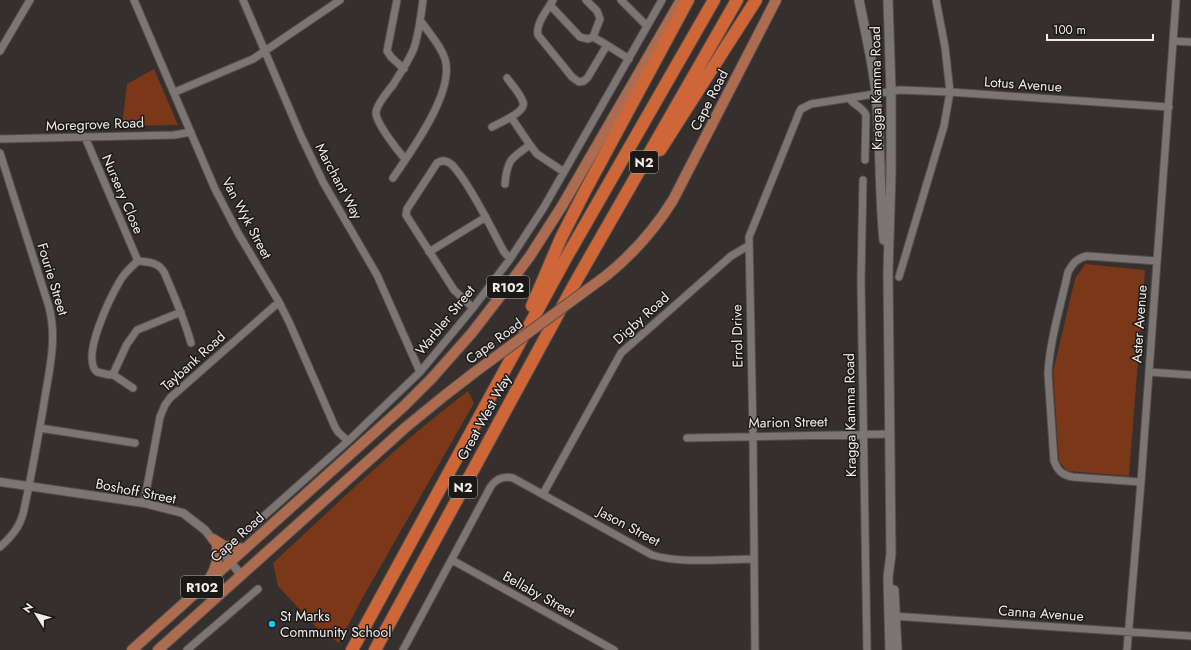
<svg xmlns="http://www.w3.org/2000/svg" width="1191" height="650" font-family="Jost,sans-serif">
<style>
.green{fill:#7a3818}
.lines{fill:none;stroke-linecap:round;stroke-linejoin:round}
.minor-casing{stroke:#534f4d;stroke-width:9}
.tertiary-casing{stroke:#534f4d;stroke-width:10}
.secondary-casing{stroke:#534f4d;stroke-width:11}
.primary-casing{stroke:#534f4d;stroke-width:12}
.motorway-casing{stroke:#534f4d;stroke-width:14}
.minor{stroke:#7b7674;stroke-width:7}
.tertiary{stroke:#7b7674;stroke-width:8}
.secondary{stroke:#7b7674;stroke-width:9}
.primary{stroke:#ad6c4f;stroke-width:10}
.motorway{stroke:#ce6637;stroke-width:12}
.primary-bridge-casing{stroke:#534f4d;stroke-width:12;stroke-linecap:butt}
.primary-bridge{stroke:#ad6c4f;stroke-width:10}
.poi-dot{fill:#13cafb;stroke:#1b1818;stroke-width:1.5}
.labels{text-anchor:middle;stroke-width:3;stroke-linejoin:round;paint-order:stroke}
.shield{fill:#1b1818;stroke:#afacac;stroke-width:1}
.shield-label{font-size:13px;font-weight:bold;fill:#efeceb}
.street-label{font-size:14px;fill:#efeceb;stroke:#1b1818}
.poi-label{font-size:14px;fill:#efeceb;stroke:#1b1818;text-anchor:start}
</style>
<rect width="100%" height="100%" fill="#35302e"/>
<!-- green -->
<path class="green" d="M154,69L178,125L122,126L127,84Z
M1085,264L1145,270L1129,476L1067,471L1059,461L1053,372L1075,279Z
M468,391L474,403L363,597L339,643L316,627L278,586L273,563C337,504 399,443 468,391Z"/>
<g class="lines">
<!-- minor casing -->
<g class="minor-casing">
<path id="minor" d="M134,0L215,189L238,233L279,302L290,324L335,427L338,432L348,441
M243,0L301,136L323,182L377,275L420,372
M397,0L387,51L391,57L404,69
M553,0C548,9 535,24 538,35L572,77L579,82L584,81L588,77L607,45L593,37
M621,0L647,26
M550,5L580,37L588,39L593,37L600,19L597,11L586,0
M1173,41L1191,42
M607,45L629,59
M0,51L30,0
M175,92L253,59L340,0
M849,98C853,105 863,107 866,115L865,160
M511,117L530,145L537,154L564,172
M492,127C499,123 527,112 523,102C520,93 512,85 507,78
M85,137L138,261
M0,139L174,135L191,132
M0,153L49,307C58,341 48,375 43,409C37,444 31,479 23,514C19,528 11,537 0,547
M405,159C398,151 376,123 376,113C376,106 388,91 393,85C400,73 409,61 414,48C419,33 421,16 423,0
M393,178C411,151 455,92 445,59C441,45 428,32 420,20
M863,180L861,281L867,650
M505,184C507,160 511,158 530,145
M429,252L486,217
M899,277L944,126L950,92L945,47L936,0
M473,308L454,290L406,215L407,209L437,163C440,161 444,160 448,162C453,164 457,171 461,176C478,200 490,226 504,252L510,259
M181,312L137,330L127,344L114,372L110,375L97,372C80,357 111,296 121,279C126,272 132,266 138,261C149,262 158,262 164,272C174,295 184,318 191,343
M1149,372L1191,375
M112,374L133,388
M40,428L135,443
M687,438L889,434
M1141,482L1073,477C1062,475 1058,471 1054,461L1048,373C1050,339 1061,305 1068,272C1073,263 1077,258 1087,256L1157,261
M543,494L621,353L731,256L748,246
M144,503L160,417L165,405L170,398L279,302
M246,532L348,441L420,372L473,308L510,259L544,207L662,0
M452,560L614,650
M892,616L1191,636
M187,650L258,589
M403,650L491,486C497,478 504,476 513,478L652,555C682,564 722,559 754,559
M755,650L753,436L749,237L799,113L801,109L811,104L900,90L950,92L1169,107
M1127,650L1141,482L1176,0"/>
</g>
<!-- tertiary casing -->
<g class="tertiary-casing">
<path id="tertiary" d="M0,482L144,503L183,513L205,530L241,575"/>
</g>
<!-- secondary casing -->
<g class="secondary-casing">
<path id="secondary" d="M859,0C865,31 873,62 876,94C881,142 879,192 884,240
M888,0L891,91V173L888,272L891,554L888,577L890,650
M894,590L897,650"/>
</g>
<!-- primary casing -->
<g class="primary-casing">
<path id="primary" d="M607,275C634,253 655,229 673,200L776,0
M213,539L224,546L245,549
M210,578C217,567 218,558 217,545
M132,650L404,406L432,378L471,334L495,303L530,256L562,206L681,0
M158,650L406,427L444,396L475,372"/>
</g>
<!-- motorway casing -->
<g class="motorway-casing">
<path id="motorway" d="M660,150L756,0
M532,306L561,238L585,191L688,0
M352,650L566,258L714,0
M375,650L575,283L737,0"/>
</g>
<!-- minor -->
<use href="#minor" class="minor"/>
<!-- tertiary -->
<use href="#tertiary" class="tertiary"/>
<!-- secondary -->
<use href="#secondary" class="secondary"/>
<!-- primary -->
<use href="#primary" class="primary"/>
<!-- motorway -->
<use href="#motorway" class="motorway"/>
<!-- primary-bridge casing -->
<g class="primary-bridge-casing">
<path id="primary-bridge" d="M475,372L607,275"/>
</g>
<!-- primary-bridge -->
<use href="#primary-bridge" class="primary-bridge"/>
</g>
<!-- markers -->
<circle class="poi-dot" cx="272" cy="624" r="4"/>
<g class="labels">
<!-- shield labels -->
<g class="shield">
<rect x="630" y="151" width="28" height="22" rx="3"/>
<rect x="487" y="276" width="42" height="22" rx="3"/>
<rect x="449" y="476" width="28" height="22" rx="3"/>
<rect x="181" y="576" width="42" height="22" rx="3"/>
</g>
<g class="shield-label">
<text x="644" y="167">N2</text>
<text x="508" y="292">R102</text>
<text x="463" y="492">N2</text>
<text x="202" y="592">R102</text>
</g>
<!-- street labels -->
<g class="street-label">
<text transform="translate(1023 84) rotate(4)" y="5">Lotus Avenue</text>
<text transform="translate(876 88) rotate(-91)" y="5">Kragga Kamma Road</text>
<text transform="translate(709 100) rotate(-63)" y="5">Cape Road</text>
<text transform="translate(95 124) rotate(-2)" y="5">Moregrove Road</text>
<text transform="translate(339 181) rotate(62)" y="5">Marchant Way</text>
<text transform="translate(123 194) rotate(67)" y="5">Nursery Close</text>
<text transform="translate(247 218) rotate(62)" y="5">Van Wyk Street</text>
<text transform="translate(53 279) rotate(73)" y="5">Fourie Street</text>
<text transform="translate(641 318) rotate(-42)" y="5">Digby Road</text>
<text transform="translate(445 320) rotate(-51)" y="5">Warbler Street</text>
<text transform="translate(1139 324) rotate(-86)" y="5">Aster Avenue</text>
<text transform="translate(737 336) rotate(-91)" y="5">Errol Drive</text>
<text transform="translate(494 341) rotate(-36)" y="5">Cape Road</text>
<text transform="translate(193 361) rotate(-42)" y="5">Taybank Road</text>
<text transform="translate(850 415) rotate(-91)" y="5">Kragga Kamma Road</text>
<text transform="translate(484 417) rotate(-61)" y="5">Great West Way</text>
<text transform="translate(788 422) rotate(-1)" y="5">Marion Street</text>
<text transform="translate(136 491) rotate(11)" y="5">Boshoff Street</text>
<text transform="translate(629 526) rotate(28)" y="5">Jason Street</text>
<text transform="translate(237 537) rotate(-42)" y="5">Cape Road</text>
<text transform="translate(539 594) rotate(29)" y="5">Bellaby Street</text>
<text transform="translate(1041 613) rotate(4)" y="5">Canna Avenue</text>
</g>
<!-- poi labels -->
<g class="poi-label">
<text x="280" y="621">St Marks<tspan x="280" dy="16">Community School</tspan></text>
</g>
</g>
<!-- north arrow -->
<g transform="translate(36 614) rotate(307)" stroke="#1b1818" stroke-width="3" paint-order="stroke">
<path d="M0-3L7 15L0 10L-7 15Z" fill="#efeceb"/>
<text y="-6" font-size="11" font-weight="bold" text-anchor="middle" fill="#efeceb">N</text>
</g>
<!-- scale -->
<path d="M1047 34v6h106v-6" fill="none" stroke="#efeceb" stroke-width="2"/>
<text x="1053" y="34" font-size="12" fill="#efeceb" stroke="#1b1818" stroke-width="3" paint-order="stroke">100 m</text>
</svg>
